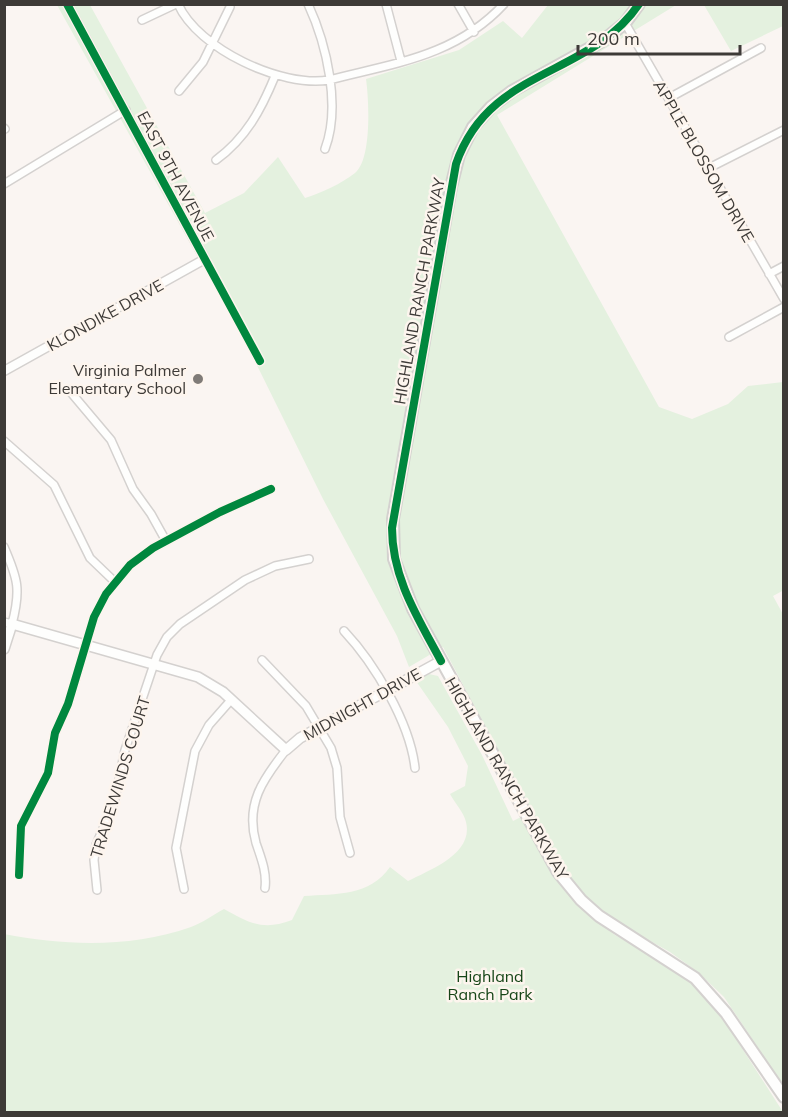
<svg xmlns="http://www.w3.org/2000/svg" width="788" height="1117" font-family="Mulish,sans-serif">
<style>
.green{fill:#e4f1df}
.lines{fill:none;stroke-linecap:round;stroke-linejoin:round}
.minor-casing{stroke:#d4d1cf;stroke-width:10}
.tertiary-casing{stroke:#d4d1cf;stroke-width:11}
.secondary-casing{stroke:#d4d1cf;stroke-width:12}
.primary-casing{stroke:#d4d1cf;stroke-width:14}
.minor{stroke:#fefefd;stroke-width:7}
.tertiary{stroke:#fefefd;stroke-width:8}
.secondary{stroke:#fefefd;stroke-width:9}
.primary{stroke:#fefefd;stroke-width:10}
.cycleway-casing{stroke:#fdf5ee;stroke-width:11}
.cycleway{stroke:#00873e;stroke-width:8}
.poi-dot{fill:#7f7b78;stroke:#fdf5ee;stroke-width:2}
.labels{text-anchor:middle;stroke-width:5;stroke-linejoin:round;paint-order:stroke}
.street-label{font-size:16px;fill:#3d3a37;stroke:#fdf5ee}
.poi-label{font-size:16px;fill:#3d3a37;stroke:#fdf5ee;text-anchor:end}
.park-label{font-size:16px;fill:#164517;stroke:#fdf5ee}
</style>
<rect width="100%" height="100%" fill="#faf5f2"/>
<!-- green -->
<path class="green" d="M57,5H90L205,213L244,193L278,157L305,198C321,193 341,184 355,173C372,159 369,100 366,79L459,50L503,21L522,38L548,5H676L497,115L659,407L692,419L728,404L748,386L783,382L784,590L773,596L784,616L783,1085L724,997L699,973L670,952L627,928L594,905L569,878L551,851L443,647L409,667L397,636L323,499L249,349Z
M704,5H783V26L731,51Z
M429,674L438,676L482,755L513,821L521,817L548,867L577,904L615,935L668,965L699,989L729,1028L783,1112H5L4,934C66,946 131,948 191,927C202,923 213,915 224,909C249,923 263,931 292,920L304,896C336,894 370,896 390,867L408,881C429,870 474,854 466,822C464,813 455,803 450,794L465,786L468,766L448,727L416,681Z"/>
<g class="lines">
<!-- minor casing -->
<g class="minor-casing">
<path id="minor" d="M178,4C198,49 282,88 329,80C395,63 456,56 504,4
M308,4C327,45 341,107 325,149
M386,4L401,61
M458,4L474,32
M142,20L176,4
M625,23L784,299
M179,91L203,62L230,7
M669,98L761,48
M4,128L5,129
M216,160C246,138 261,110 275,76
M709,168L784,130
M4,184L126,110
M205,259L260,361
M769,274L784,266
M729,337L784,307
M68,389L111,440L133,489L151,514L166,541
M4,441L54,485L90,558L115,582
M4,547C18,579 21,590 12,624L4,622
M344,631C375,664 410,723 415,768
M262,660L306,706L331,748L337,768L340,817L350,853
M19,875L21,826L48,773L55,733L68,704L94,617L106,594L130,565L153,548L220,512L271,489
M265,888C267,872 261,858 256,843C245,804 263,779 286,750
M184,889L176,848L195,751L209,725L231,700
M97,890L94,860L96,845L114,803L125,750L157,655L167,637L180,624L245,580L275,566L309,559"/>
</g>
<!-- tertiary casing -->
<g class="tertiary-casing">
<path id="tertiary" d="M4,371L205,259L67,4"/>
</g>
<!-- secondary casing -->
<g class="secondary-casing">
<path id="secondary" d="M4,649L12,624L198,677L223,692L286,750L300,738L441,661"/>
</g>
<!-- primary casing -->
<g class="primary-casing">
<path id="primary" d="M639,4L625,23L604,40L512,91L491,107L473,127L459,155L451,187L393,519L394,559L413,609L558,872L581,900L599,916L695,978L726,1013L784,1097"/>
</g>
<!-- minor -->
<use href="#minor" class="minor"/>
<!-- tertiary -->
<use href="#tertiary" class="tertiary"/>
<!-- secondary -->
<use href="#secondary" class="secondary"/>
<!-- primary -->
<use href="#primary" class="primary"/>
<!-- cycleway casing -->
<g class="cycleway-casing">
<path id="cycleway" d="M67,4L260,361
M441,661C418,618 392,578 392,528L456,164C489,67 589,78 639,4
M19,875L21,826L48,773L55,733L68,704L94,617L106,594L130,565L153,548L220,512L271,489"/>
</g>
<!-- cycleway -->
<use href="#cycleway" class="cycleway"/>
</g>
<!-- markers -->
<circle class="poi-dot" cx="198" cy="379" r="6"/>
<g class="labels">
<!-- street labels -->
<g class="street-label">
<text transform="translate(704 161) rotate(60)" y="6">APPLE BLOSSOM DRIVE</text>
<text transform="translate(176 176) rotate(62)" y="6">EAST 9TH AVENUE</text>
<text transform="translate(419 291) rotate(-80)" y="6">HIGHLAND RANCH PARKWAY</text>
<text transform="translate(105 315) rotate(-29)" y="6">KLONDIKE DRIVE</text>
<text transform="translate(362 704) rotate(-29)" y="6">MIDNIGHT DRIVE</text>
<text transform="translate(120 777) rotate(-73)" y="6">TRADEWINDS COURT</text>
<text transform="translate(507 778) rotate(60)" y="6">HIGHLAND RANCH PARKWAY</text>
</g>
<!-- poi labels -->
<g class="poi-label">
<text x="186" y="376">Virginia Palmer<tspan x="186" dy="18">Elementary School</tspan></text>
</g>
<!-- park labels -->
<g class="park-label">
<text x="490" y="982">Highland<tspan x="490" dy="18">Ranch Park</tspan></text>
</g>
</g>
<!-- border -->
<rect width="788" height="1117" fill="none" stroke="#3d3a37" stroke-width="12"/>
<!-- scale -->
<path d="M578 45v9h162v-9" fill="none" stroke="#3d3a37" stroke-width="3"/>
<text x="587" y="45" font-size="18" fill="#3d3a37" stroke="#fdf5ee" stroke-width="4.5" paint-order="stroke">200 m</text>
</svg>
